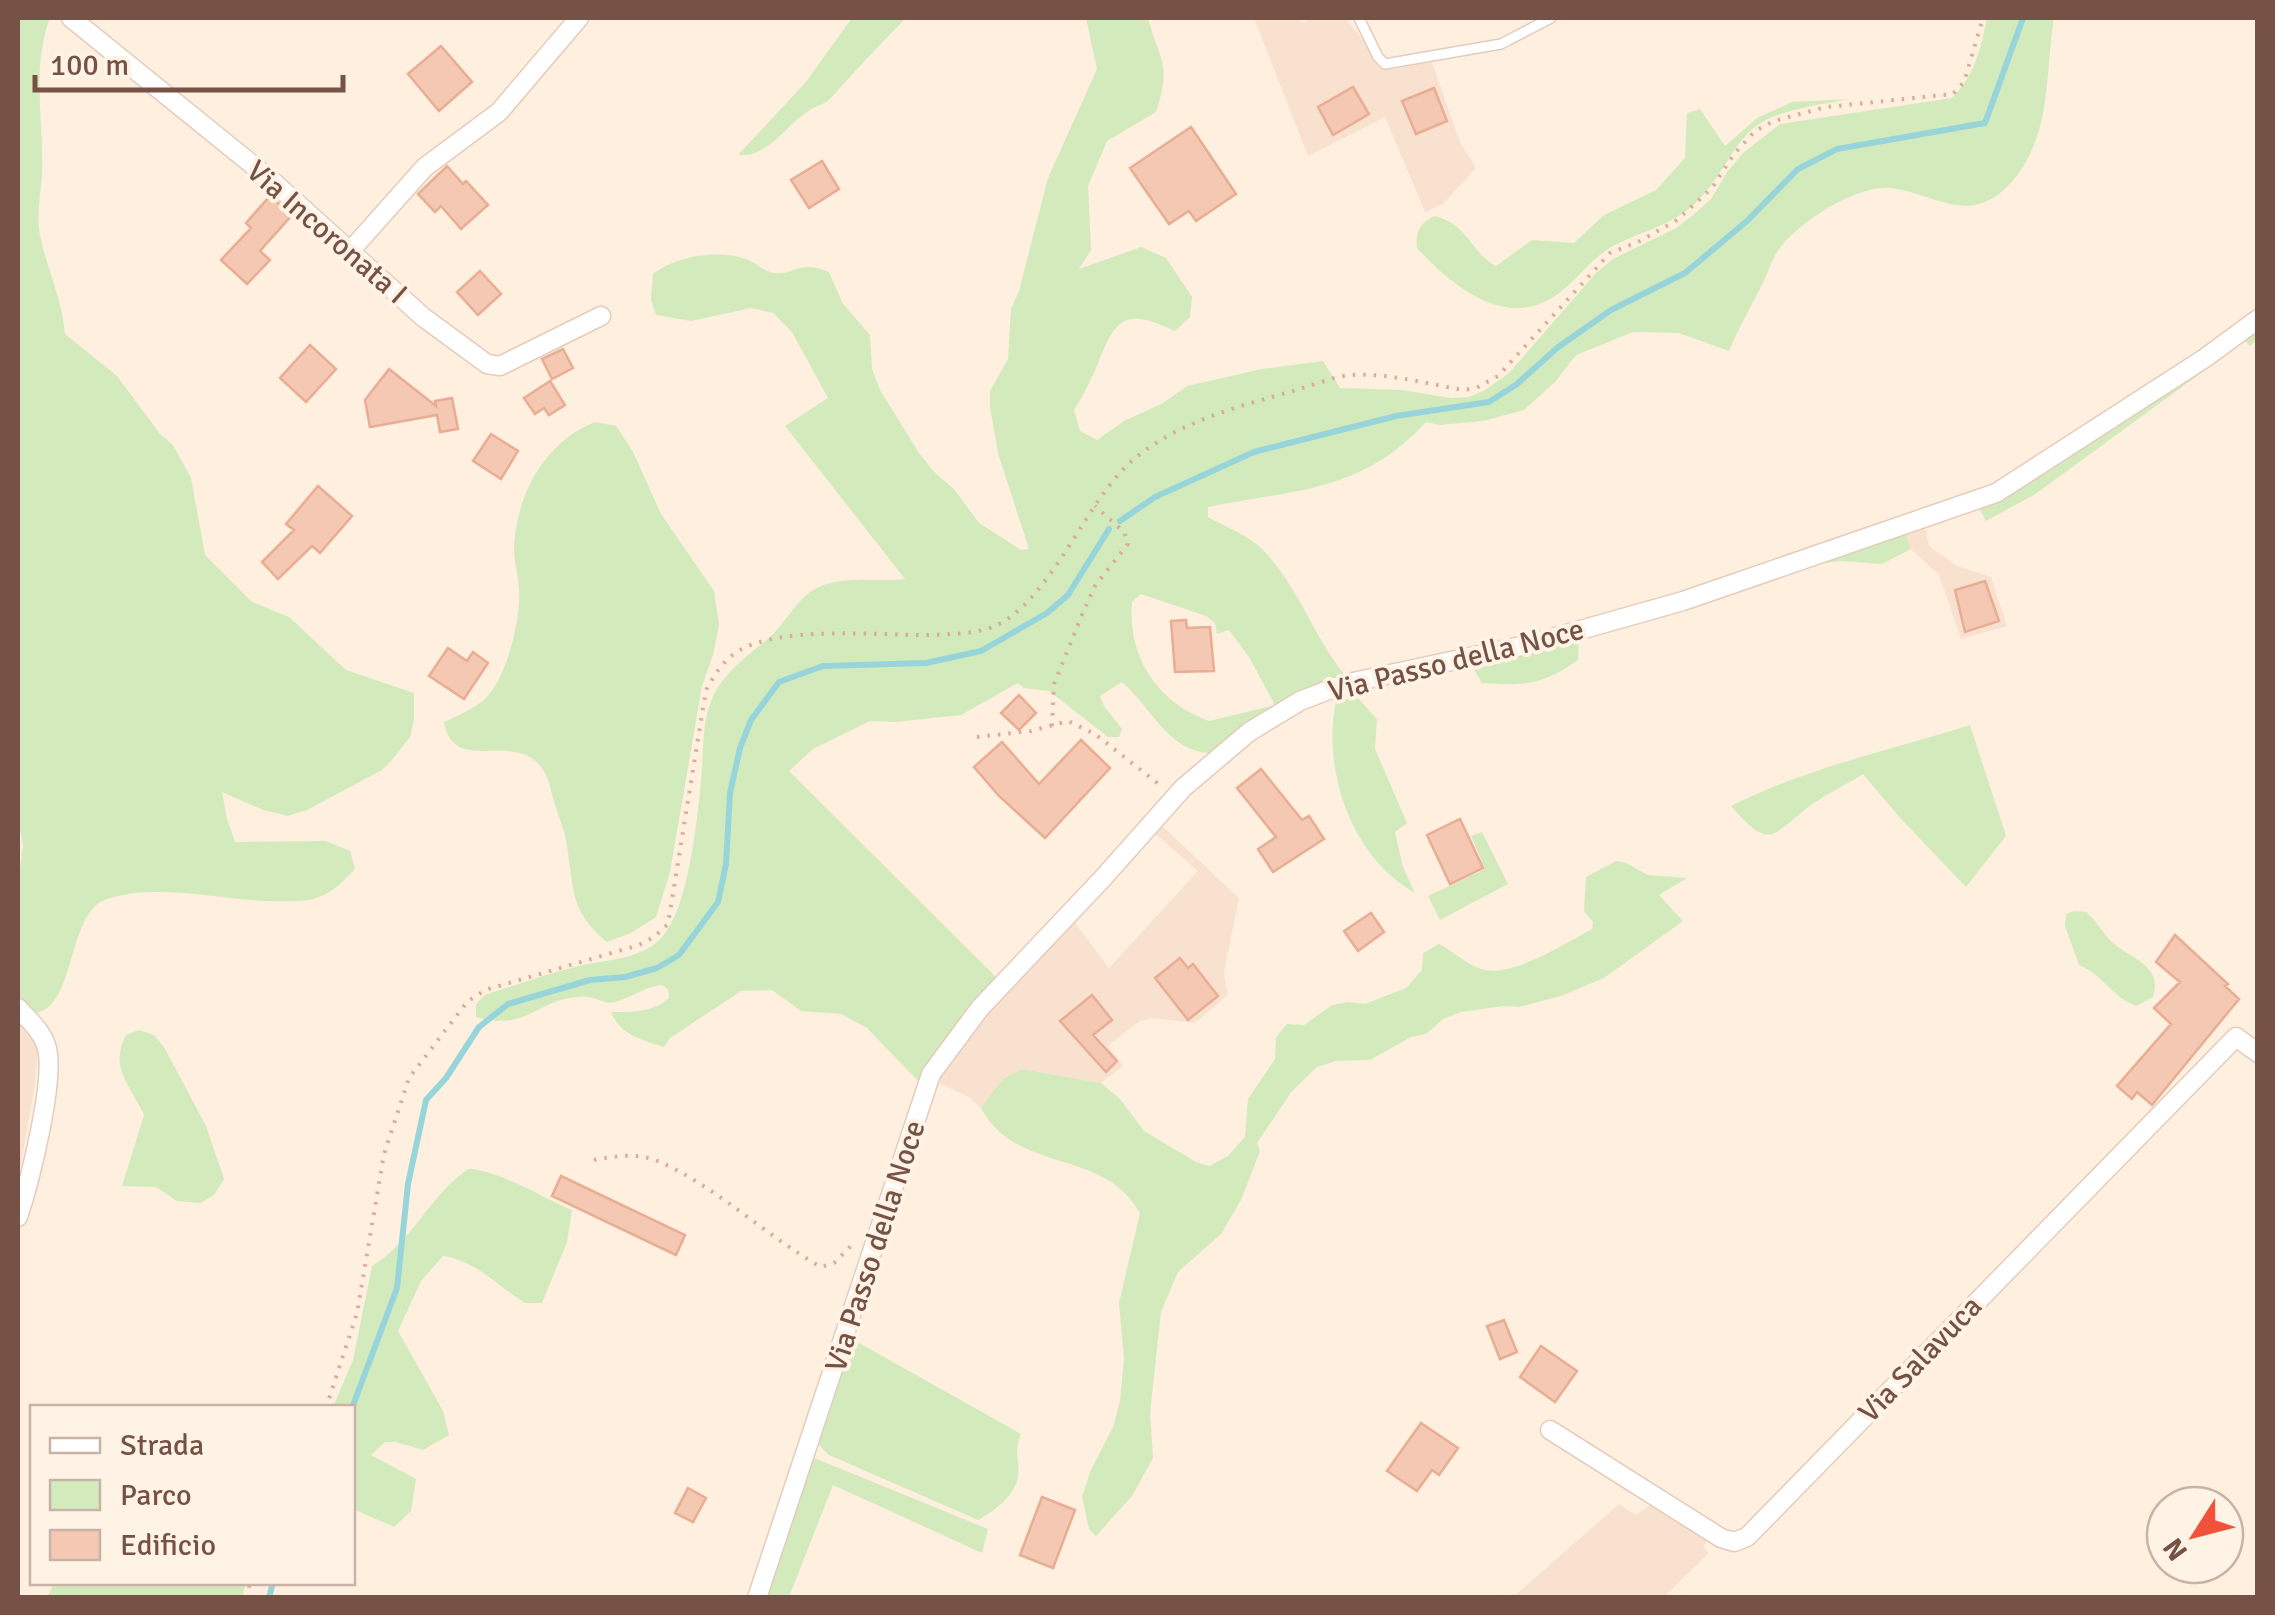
<svg xmlns="http://www.w3.org/2000/svg" width="2275" height="1615" font-family="Signika,sans-serif">
<style>
.residential{fill:#f8e2cf}
.green{fill:#d3ebbc;fill-rule:evenodd}
.lines{fill:none;stroke-linecap:round;stroke-linejoin:round}
.stream{stroke:#97d5da;stroke-width:6}
.building{fill:#f5c8b4;stroke:#e8ad93;stroke-width:2.5}
.lane-casing{stroke:#e4ccbd;stroke-width:12}
.street-casing{stroke:#e4ccbd;stroke-width:21}
.path{stroke:#d9ac98;stroke-width:4;stroke-dasharray:2.5 8;stroke-linecap:butt}
.lane{stroke:#fff;stroke-width:9}
.street{stroke:#fff;stroke-width:18}
.labels{text-anchor:middle;stroke-width:8;stroke-linejoin:round;paint-order:stroke}
.street-label{font-size:30px;fill:#755245;stroke:#fff3e6}
</style>
<rect width="100%" height="100%" fill="#feefde"/>
<!-- residential -->
<path class="residential" d="M1254,18H1293L1305,23L1310,18H1346L1383,67L1394,69L1432,62L1460,142L1476,168L1443,204L1425,212L1385,117L1308,156Z
M1925,525L1929,546L1957,566L1991,577L2007,626L1961,639L1939,575L1911,549L1905,533Z
M1161,825L1239,898L1224,972L1228,995L1195,1023L1152,1018L1140,1021L1108,1046L1123,1066L1101,1083L1022,1069L981,1108L969,1097L934,1081L963,1034L1072,919L1109,968L1198,871L1152,831Z
M18,1015L26,1021L38,1049L35,1084L18,1180Z
M1619,1504L1636,1515L1652,1504L1708,1539L1703,1547L1709,1553L1664,1597L1512,1598Z"/>
<!-- green -->
<path class="green" d="M18,18H50C31,67 44,122 42,173C41,194 36,214 40,235C47,269 62,299 65,334L117,376L160,434L173,445L191,478L205,555L252,602L289,617L346,670L414,693V720L410,737L392,760L382,770L307,810L288,816L263,810L222,792L227,819L235,842L326,841L350,851L355,869C344,880 334,892 319,897C304,903 283,901 266,901C216,899 156,883 107,899C61,914 80,1031 18,1011V883L23,846L18,821Z
M852,18H906C880,44 855,71 830,99C824,105 817,105 810,110C786,124 769,158 738,155L805,83Z
M1086,18H1148C1160,63 1172,62 1156,112L1107,141L1088,186L1091,250L1079,269L1141,247L1166,258L1192,297L1190,317L1175,331C1129,310 1117,314 1099,361C1092,378 1084,394 1074,410L1080,431L1097,440L1124,421L1163,403L1187,386L1262,369L1323,361L1340,388L1402,390L1451,398L1469,397L1485,390L1509,373L1596,273L1613,259L1676,228L1693,215L1711,199L1727,172L1743,153L1780,124L1952,98C1975,76 1981,47 1987,18H2054C2045,72 2052,132 2015,178C1972,230 1939,194 1890,188C1856,185 1799,222 1779,249C1772,259 1768,272 1763,283C1751,306 1739,327 1729,351L1679,333L1633,332L1576,355L1555,382L1524,410L1483,421L1440,425L1426,422C1361,493 1296,489 1208,507V517C1224,526 1248,535 1262,549C1297,584 1313,635 1344,674L1297,695L1212,753C1169,753 1151,707 1122,682L1100,696L1104,706L1122,729L1119,737H1108L1049,691L1024,688L1018,683L961,715L895,722L870,721L813,749L789,771L998,979L952,1030L919,1082L867,1028L841,1014L801,1011L772,990L741,991L670,1038L664,1047C642,1040 620,1035 611,1012C632,1012 652,1013 669,998L668,989L662,985C644,987 634,996 618,1001C605,1006 599,998 588,997C539,994 531,1033 476,1017V1004L485,995C516,985 547,974 579,966C608,959 642,960 663,936C689,905 697,821 701,781C704,754 701,724 712,699C722,674 749,654 769,638C785,624 792,606 809,593C832,574 877,582 905,579L785,426L828,398L792,332L773,313L751,308L691,321L656,315L651,300L653,274C675,256 718,249 746,259C756,262 764,272 774,273C796,276 797,259 829,272L843,304L870,335L872,369L880,390L919,453L934,472L954,489L979,523L1021,550L1029,549L998,453L990,407V391L1008,359L1011,309L1019,291L1048,178L1097,69ZM1141,594L1206,616L1215,623L1217,634L1229,630L1249,657L1275,705L1209,721C1158,703 1127,657 1132,602Z
M1850,99C1824,104 1793,108 1768,119C1737,133 1726,170 1704,194C1675,227 1649,227 1613,246C1590,259 1576,282 1555,296C1504,330 1451,285 1417,248C1415,233 1420,222 1435,216C1469,225 1471,253 1496,266L1532,240L1574,243L1604,215L1656,190L1685,158L1687,113L1700,109L1725,146L1757,118L1792,102Z
M2257,327V340L2250,346L2245,341L2034,495L1986,521L1978,506Z
M595,422L616,426L632,450L661,514L714,591L719,625L713,655L702,686L670,872L656,917L631,933L607,942C570,912 574,890 567,846C565,831 558,815 554,801C551,792 549,779 544,771C517,727 454,778 444,722C457,716 473,709 484,700C506,681 521,619 519,591C519,578 515,565 514,553C514,498 544,442 595,422Z
M1905,533L1911,549L1882,564L1841,561L1817,564L1680,606Z
M1579,634L1578,660C1543,685 1525,686 1482,683L1473,668Z
M1356,696L1377,719L1375,749L1407,823L1395,832L1403,867L1415,893C1351,857 1322,771 1336,701Z
M1970,725L2006,836L1966,887L1901,819L1863,774C1846,785 1822,796 1807,808C1770,838 1769,849 1731,806C1807,768 1890,750 1970,725Z
M1482,832L1508,884L1440,920L1428,896L1485,869L1471,836Z
M1616,861L1626,863L1648,875L1687,878L1659,895L1683,921L1604,978L1561,996L1519,1007L1504,1006L1461,1012L1443,1019L1426,1034L1411,1037L1370,1060L1336,1061L1317,1067L1292,1091L1257,1143L1260,1151L1241,1200L1221,1234L1178,1272L1161,1312L1150,1413L1153,1458L1132,1496L1096,1536L1089,1529L1082,1497L1090,1472L1113,1427L1120,1401L1124,1359L1119,1303L1140,1213C1103,1147 1017,1175 981,1108L1003,1079L1022,1069L1101,1083L1120,1099L1144,1131L1196,1162L1209,1166L1228,1156L1245,1137L1248,1099L1275,1059L1276,1037L1287,1024L1304,1025L1332,1005L1349,1002L1365,1004L1406,988L1422,970L1423,953L1439,944C1453,951 1466,964 1481,969C1510,979 1566,943 1592,929L1593,922L1584,911L1586,877Z
M2074,911L2086,912C2097,921 2103,934 2113,943C2133,960 2163,966 2153,997L2136,1006C2111,996 2102,974 2079,965L2065,926L2066,914Z
M139,1030L154,1035L164,1047L206,1126L224,1179L214,1195L201,1203L177,1201L156,1187L122,1186L144,1115C130,1084 109,1068 126,1035Z
M468,1169C500,1170 540,1197 572,1210L567,1242L542,1303H525C499,1287 475,1260 443,1256L421,1281L398,1331L443,1411L449,1435L423,1450L396,1442H385L371,1455L416,1479L411,1511L394,1527L353,1509L352,1408L333,1407L353,1360L372,1266C413,1241 429,1196 468,1169Z
M852,1339L1021,1434C1013,1453 1020,1459 1018,1476C1015,1496 994,1511 978,1520L829,1455L815,1441Z
M812,1457L988,1529L982,1553L833,1485L789,1597L764,1598Z
M55,1582H246V1583L242,1597H47Z"/>
<g class="lines">
<!-- stream -->
<path class="stream" d="M1120,521L1155,497L1254,452L1396,416L1489,402L1517,384L1557,348L1611,310L1685,273L1747,221L1798,169L1837,149L1985,123L2023,18
M352,1408L397,1288L408,1184L426,1100L446,1078L479,1027L508,1004L590,980L625,977L657,968L679,955L718,902L726,864L730,793L740,748L751,720L779,682L823,666L926,663L981,651L1047,613L1068,595L1109,529
M269,1598L273,1582"/>
</g>
<!-- building -->
<path class="building" d="M441,46L472,82L439,111L408,74Z
M1353,87L1369,114L1333,135L1318,107Z
M1434,88L1447,121L1416,134L1402,101Z
M1191,127L1236,194L1196,221L1189,211L1169,224L1130,168Z
M822,161L839,189L809,208L791,180Z
M447,166L463,184L466,181L488,205L461,229L441,206L435,212L418,194Z
M270,196L292,215L260,251L270,260L247,284L221,260L251,228L246,223Z
M480,271L501,294L478,315L457,292Z
M310,345L336,369L306,402L280,378Z
M563,349L573,368L552,379L542,359Z
M389,369L436,406L435,401L452,398L458,429L440,432L437,415L370,427L365,400Z
M550,381L565,405L549,415L544,408L535,414L524,398Z
M491,434L518,451L501,479L473,461Z
M318,486L352,516L320,553L312,546L278,579L262,562L294,530L286,524Z
M1985,581L1999,621L1965,632L1955,590Z
M1186,620L1187,628L1210,627L1214,671L1175,672L1171,621Z
M448,648L467,661L473,652L488,663L464,699L429,676Z
M1019,695L1036,713L1019,730L1001,713Z
M1081,740L1110,768L1045,838L999,796L974,767L1002,742L1039,784Z
M1261,769L1302,820L1309,816L1324,839L1273,872L1258,849L1276,837L1237,788Z
M1460,819L1483,868L1450,884L1427,835Z
M1371,913L1384,932L1358,951L1344,931Z
M2175,935L2228,984L2225,986L2239,999L2152,1105L2137,1092L2132,1099L2117,1086L2171,1024L2154,1008L2180,982L2156,962Z
M1180,958L1188,968L1193,964L1218,996L1188,1020L1155,978Z
M1092,995L1112,1020L1093,1035L1117,1061L1106,1072L1060,1021Z
M561,1176L685,1235L676,1255L552,1196Z
M1504,1320L1517,1352L1500,1359L1487,1326Z
M1541,1346L1577,1371L1555,1402L1520,1377Z
M1421,1423L1458,1448L1439,1475L1432,1470L1417,1491L1387,1471Z
M688,1488L706,1498L693,1522L675,1513Z
M1042,1497L1075,1510L1053,1568L1020,1555Z"/>
<g class="lines">
<!-- lane casing -->
<g class="lane-casing">
<path id="lane" d="M1359,18L1378,57L1385,64L1501,44L1551,18"/>
</g>
<!-- street casing -->
<g class="street-casing">
<path id="street" d="M71,18L270,179L423,317L487,364L500,366L601,316
M351,250L425,167L499,112L579,18
M18,1008C28,1019 41,1030 46,1045C57,1076 29,1184 18,1217
M1550,1430L1721,1538L1734,1542L1747,1537L2236,1037L2258,1053
M757,1598L931,1074L980,1008L1103,878L1183,788L1249,732L1300,701L1344,684L1531,644L1683,601L1996,493L2205,358L2258,319"/>
</g>
<!-- path -->
<path class="path" d="M1052,726L1054,684L1084,610L1095,586L1128,544L1124,532L1095,506
M977,737L1031,731L1068,721L1095,734L1160,785
M594,1160C614,1156 636,1153 655,1160C712,1183 766,1236 821,1267L834,1263L853,1244
M326,1408L357,1313L384,1154L409,1078L467,1002L485,990L639,945L654,937L668,924L706,690C715,674 724,659 740,650C783,626 876,635 927,635C952,634 978,635 1001,623C1046,598 1080,521 1113,481C1156,426 1237,407 1300,389C1317,384 1335,376 1352,375C1389,373 1427,384 1464,390L1476,388L1498,376L1610,253L1640,241L1677,220L1712,188L1734,154L1755,131L1774,121L1826,107L1953,94L1964,82L1983,18
M247,1598L250,1582"/>
<!-- lane -->
<use href="#lane" class="lane"/>
<!-- street -->
<use href="#street" class="street"/>
</g>
<g class="labels">
<!-- street labels -->
<g class="street-label">
<text transform="translate(327 232) rotate(41)" y="10">Via Incoronata I</text>
<text transform="translate(1456 660) rotate(-14)" y="10">Via Passo della Noce</text>
<text transform="translate(875 1246) rotate(-72)" y="10">Via Passo della Noce</text>
<text transform="translate(1920 1359) rotate(-46)" y="10">Via Salavuca</text>
</g>
</g>
<!-- border -->
<rect width="2275" height="1615" fill="none" stroke="#755245" stroke-width="40"/>
<!-- legend -->
<rect x="30" y="1405" width="325" height="180" fill="#fff3e6" stroke="#c8b3a6" stroke-width="2.5"/>
<rect x="50" y="1438" width="50" height="15" fill="#ffffff" stroke="#c8b3a6" stroke-width="2.5"/>
<text x="120" y="1455" font-size="30" fill="#755245">Strada</text>
<rect x="50" y="1480" width="50" height="30" fill="#d3ebbc" stroke="#c8b3a6" stroke-width="2.5"/>
<text x="120" y="1505" font-size="30" fill="#755245">Parco</text>
<rect x="50" y="1530" width="50" height="30" fill="#f5c8b4" stroke="#c8b3a6" stroke-width="2.5"/>
<text x="120" y="1555" font-size="30" fill="#755245">Edificio</text>
<!-- north arrow -->
<g transform="translate(2195 1535) rotate(234)"><circle r="48" fill="#fff3e6" stroke="#c8b3a6" stroke-width="2.5"/>
<path d="M0-8L18 38L0 25L-18 38Z" fill="#f1533a"/>
<text y="-15" font-size="28" font-weight="bold" text-anchor="middle" fill="#755245">N</text>
</g>
<!-- scale -->
<path d="M35 75v15h308v-15" fill="none" stroke="#755245" stroke-width="5"/>
<text x="50" y="75" font-size="30" fill="#755245" stroke="#fff3e6" stroke-width="8" paint-order="stroke">100 m</text>
</svg>
